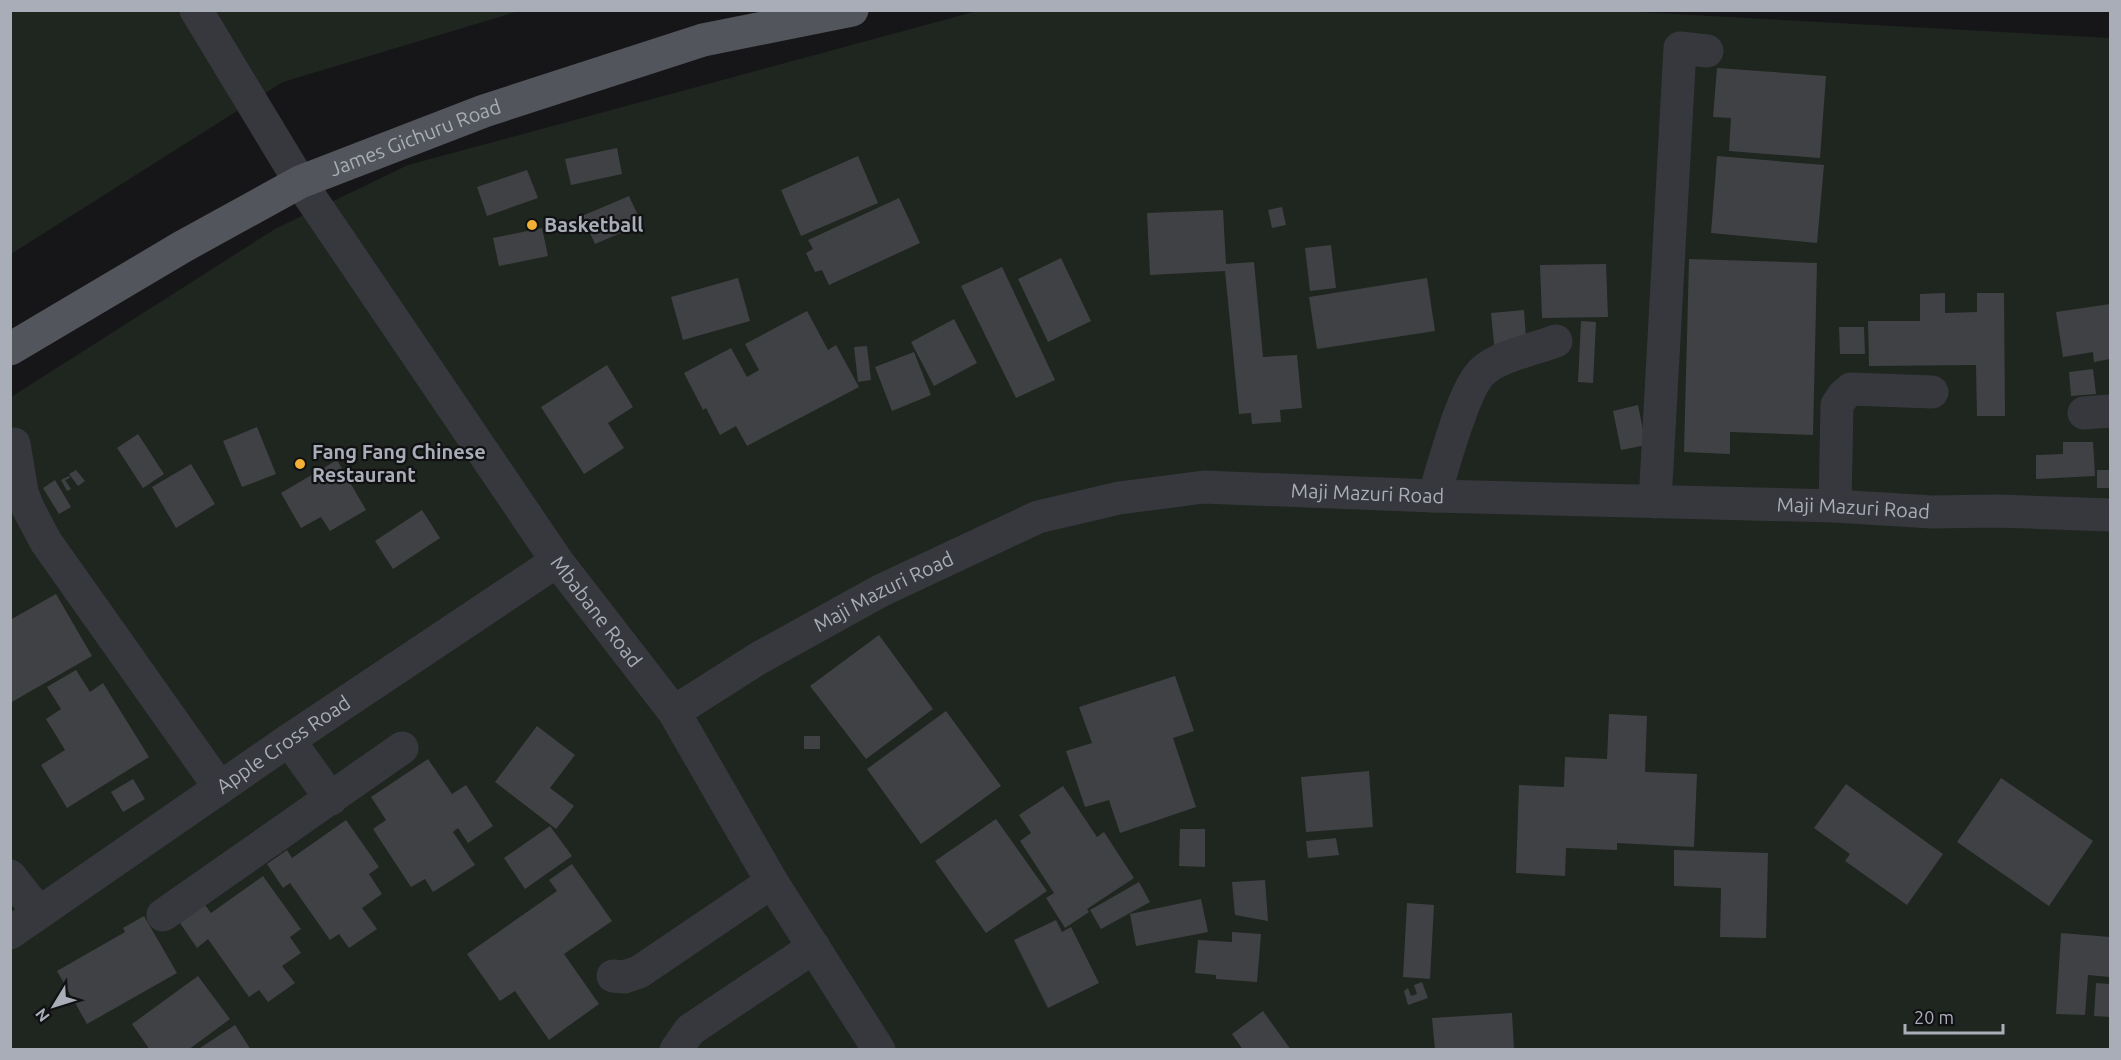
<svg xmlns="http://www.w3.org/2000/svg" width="2121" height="1060" font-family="Ubuntu,sans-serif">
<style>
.green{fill:#1e261f}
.building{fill:#404145}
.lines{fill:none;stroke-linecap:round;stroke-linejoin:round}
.minor{stroke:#37383d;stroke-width:33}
.major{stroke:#53555c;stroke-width:33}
.poi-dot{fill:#f2b134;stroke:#111113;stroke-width:2}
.labels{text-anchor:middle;stroke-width:4.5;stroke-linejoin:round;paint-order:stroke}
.street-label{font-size:20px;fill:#a8adb8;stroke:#111113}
.poi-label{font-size:20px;font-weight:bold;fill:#a8adb8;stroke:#111113;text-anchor:start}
</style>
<rect width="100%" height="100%" fill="#161618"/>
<!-- green -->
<path class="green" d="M10,11H519L283,82L11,254Z
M977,11H1620L2110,38V1049L11,1050V397L275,229L408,165Z"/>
<!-- building -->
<path class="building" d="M1717,68L1826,76L1820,158L1729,151L1731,118L1713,117Z
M617,148L622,174L571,185L565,159Z
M858,156L878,203L801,236L781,190Z
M1717,156L1824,165L1817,243L1711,233Z
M527,170L538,198L487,216L477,187Z
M629,196L642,224L595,244L582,216Z
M899,198L920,243L829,285L822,270L815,272L806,253L813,249L808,240Z
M1282,207L1286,225L1272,228L1268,210Z
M1223,210L1226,264L1254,262L1263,357L1297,355L1302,408L1280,410L1281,422L1252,424L1251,413L1239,414L1225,271L1150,275L1147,213Z
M542,228L548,256L499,266L493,238Z
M1331,245L1336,288L1310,291L1305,248Z
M1061,258L1091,321L1048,342L1018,279Z
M1689,259L1817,263L1813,435L1730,432V454L1684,452Z
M1606,264L1608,317L1542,318L1540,265Z
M1002,267L1055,380L1016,398L961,286Z
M738,278L750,321L683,340L671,297Z
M1427,278L1435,331L1317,349L1309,297Z
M1945,293V313L1977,312V293H2004L2005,416H1977L1976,365L1869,366L1868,321H1920V294Z
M2110,304V359L2094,362L2093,352L2063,357L2056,312Z
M1524,310L1527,351L1495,354L1491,313Z
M807,311L828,350L836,345L859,387L747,446L736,426L720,435L706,408L703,410L684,373L731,348L747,377L759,370L745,344Z
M954,319L977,363L934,386L911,342Z
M1581,321L1596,322L1593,383L1578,382Z
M1839,327H1864L1865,354H1840Z
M867,346L871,380L858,382L854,347Z
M914,352L931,395L892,411L875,367Z
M607,365L633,407L608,423L624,448L584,474L541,407Z
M2093,369L2096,394L2071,396L2069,372Z
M1638,405L1646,445L1621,450L1613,411Z
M257,427L276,474L242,487L223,441Z
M138,434L164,474L143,488L117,448Z
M2063,442H2093L2095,476L2036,479V455L2063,454Z
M337,460L366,510L330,531L321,517L301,528L281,493Z
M191,464L215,504L176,528L152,487Z
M76,470L85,481L78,486L69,474Z
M2097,470H2110V488H2097Z
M69,476L70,478L65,480L71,489L67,491L61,480Z
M55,480L71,507L59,514L43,488Z
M422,510L440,538L393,569L375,541Z
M56,594L92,656L10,703V620Z
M879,635L933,709L866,759L810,686Z
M76,670L90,692L103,683L149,757L67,808L41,765L65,750L46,719L61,709L47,687Z
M1175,676L1194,731L1173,738L1196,807L1120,833L1109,800L1085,807L1066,751L1092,743L1079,707Z
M946,711L1001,786L921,844L867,769Z
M1609,714L1647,716L1645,772L1697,774L1694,847L1617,843V850L1566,848L1565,876L1516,873L1519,785L1564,787L1565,757L1607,759Z
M537,726L575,755L550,788L574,806L556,829L495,782Z
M804,736H820V749H804Z
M428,759L452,794L466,785L493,826L468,843L458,828L453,832L475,865L433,892L425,879L411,887L373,829L386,820L371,797Z
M1369,771L1373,827L1306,832L1301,777Z
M2001,778L2093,841L2049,906L1957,842Z
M133,779L145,799L123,812L111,792Z
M1846,784L1943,854L1907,905L1845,861L1850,854L1814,828Z
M1063,786L1097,837L1104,832L1134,878L1087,909L1089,912L1065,928L1046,898L1054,893L1020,841L1031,833L1019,815Z
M996,819L1047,891L986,933L935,861Z
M346,820L379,867L369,874L382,894L362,908L377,929L349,948L339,934L330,940L290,883L283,888L267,864L287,850L292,858Z
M550,826L572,856L525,889L504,858Z
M1180,829H1205V867L1179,866Z
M1336,838L1339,855L1308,858L1306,841Z
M1674,850L1768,853L1766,938L1720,937L1721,888L1674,886Z
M572,864L612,921L564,954L599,1004L549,1040L515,991L500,1001L467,954L557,891L549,880Z
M263,876L301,929L290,937L301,953L282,966L295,983L268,1002L259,990L249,997L208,939L197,948L180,923L205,905L211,913Z
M1265,880L1268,921L1235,915L1232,882Z
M1139,882L1150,902L1101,929L1090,910Z
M1201,899L1208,932L1136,946L1130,914Z
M1407,903L1434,905L1430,979L1403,977Z
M144,916L177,973L87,1024L57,971L125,932L123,928Z
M1056,920L1062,932L1071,927L1099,983L1048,1008L1014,940Z
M1232,932L1261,934L1257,982L1216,979V975L1195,973L1198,940L1232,942Z
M2061,933L2110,937V977L2088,975L2085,1015L2056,1014Z
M198,976L230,1019L188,1050H150L132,1024Z
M1422,982L1428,998L1408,1005L1404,991L1408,988L1411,996L1417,994L1414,985Z
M2096,983L2110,984V1017L2094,1016Z
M1263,1011L1291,1050H1243L1232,1034Z
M1512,1013L1514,1050H1435L1432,1018Z
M235,1025L251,1050H197Z"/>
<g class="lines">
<!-- minor -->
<g class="minor">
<path id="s1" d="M196,10L300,182L557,561L674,712L772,882L879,1050"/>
<path d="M2084,413L2110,411"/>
<path d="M14,444L22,492L28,508L46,542L220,788"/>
<path d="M1434,496C1443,469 1463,388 1483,371C1499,356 1535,349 1556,341"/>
<path d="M1655,502L1680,48L1707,51"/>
<path d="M1835,506L1837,405L1843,396L1851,389L1932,392"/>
<path id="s2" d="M674,712L759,658L880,591L1038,517L1119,498L1204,487L1434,496L1835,506L1932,512L1997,511L2110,515"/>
<path d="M289,740L331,799"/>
<path d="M10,876L39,913"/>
<path d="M163,915L402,748"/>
<path id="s3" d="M10,933L289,740L557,561"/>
<path d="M613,976L624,977L639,972L772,882"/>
<path d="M676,1050L690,1030L814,947"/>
</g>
<!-- major -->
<path class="major" id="s4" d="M10,349L182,247L300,182L484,111L703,40L852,10"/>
</g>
<!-- markers -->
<g class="poi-dot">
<circle cx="532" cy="225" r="6"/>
<circle cx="300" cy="464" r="6"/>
</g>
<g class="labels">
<!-- street labels -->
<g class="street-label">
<text dy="7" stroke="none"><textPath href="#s4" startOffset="458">James Gichuru Road</textPath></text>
<text dy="7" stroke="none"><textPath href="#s2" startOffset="746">Maji Mazuri Road</textPath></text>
<text dy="7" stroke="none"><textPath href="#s2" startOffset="1232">Maji Mazuri Road</textPath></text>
<text dy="7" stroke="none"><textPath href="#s2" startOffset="242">Maji Mazuri Road</textPath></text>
<text dy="7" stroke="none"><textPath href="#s1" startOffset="723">Mbabane Road</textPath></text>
<text dy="7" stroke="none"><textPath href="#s3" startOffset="332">Apple Cross Road</textPath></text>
</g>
<!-- poi labels -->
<g class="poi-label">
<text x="544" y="232">Basketball</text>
<text x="312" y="459">Fang Fang Chinese<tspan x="312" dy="23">Restaurant</tspan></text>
</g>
</g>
<!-- border -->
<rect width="2121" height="1060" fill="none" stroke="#a8adb8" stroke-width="24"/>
<!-- north arrow -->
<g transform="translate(54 1006) rotate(232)" stroke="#111113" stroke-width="4.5" paint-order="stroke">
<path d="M0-4.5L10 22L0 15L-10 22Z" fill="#a8adb8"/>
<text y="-9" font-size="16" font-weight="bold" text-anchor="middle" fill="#a8adb8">N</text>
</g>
<!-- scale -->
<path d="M1905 1024v9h98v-9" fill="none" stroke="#a8adb8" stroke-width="3"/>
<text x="1914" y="1024" font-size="18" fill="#a8adb8" stroke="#111113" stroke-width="4.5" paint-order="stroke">20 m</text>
</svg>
